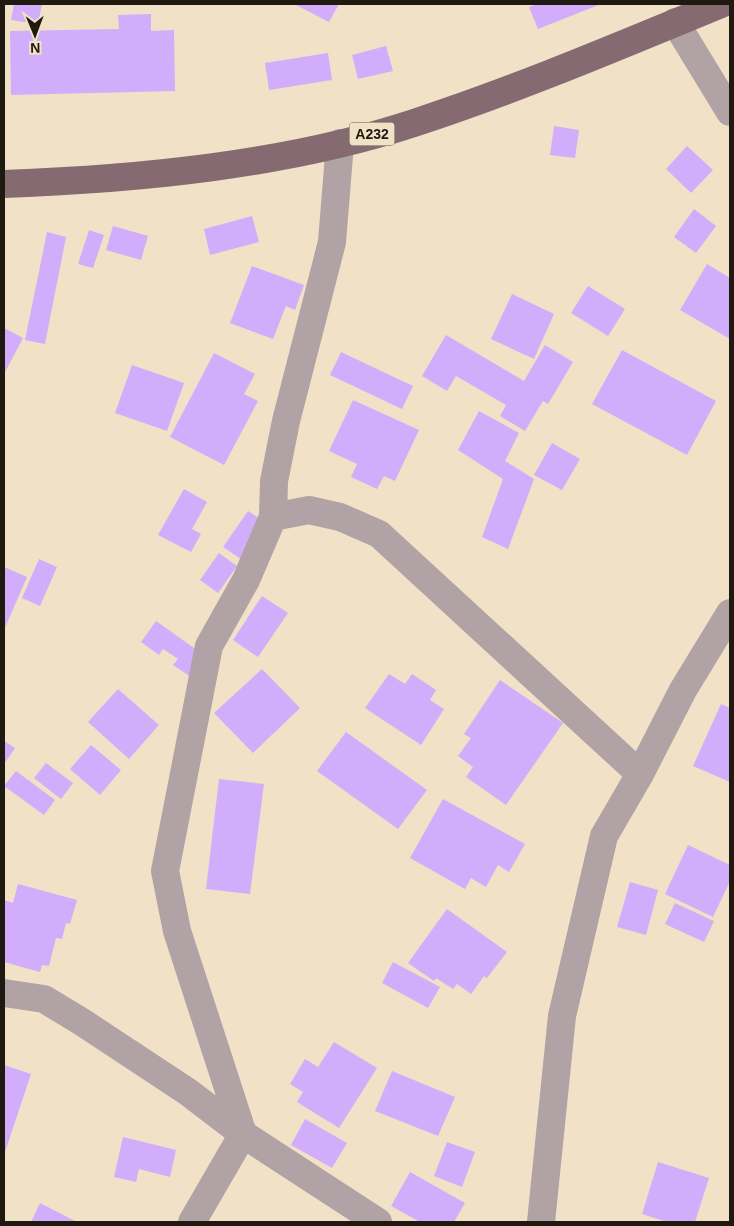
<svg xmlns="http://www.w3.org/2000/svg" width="734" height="1226" font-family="Arial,sans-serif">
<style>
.building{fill:#d2adfc}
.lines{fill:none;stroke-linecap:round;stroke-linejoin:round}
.minor{stroke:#b0a2a5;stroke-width:28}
.major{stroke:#856b71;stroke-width:28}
.labels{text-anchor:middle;stroke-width:4;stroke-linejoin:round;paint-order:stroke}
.shield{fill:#f1e1c6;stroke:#5e5547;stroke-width:1}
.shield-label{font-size:14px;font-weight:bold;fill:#1f1910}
</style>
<rect width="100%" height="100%" fill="#f1e1c6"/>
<!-- building -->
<path class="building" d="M14,4H42L38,24L11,20Z
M294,4H339L329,22Z
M538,4H601L538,29L529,7Z
M151,14V31L174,30L175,91L11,95L10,31L119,29L118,15Z
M386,46L393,71L358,79L352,55Z
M328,53L332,80L269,90L265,63Z
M554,126L579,130L575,158L550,155Z
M687,146L713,170L691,193L666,169Z
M694,209L716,226L696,253L674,237Z
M252,216L259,242L210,255L204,229Z
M113,226L148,236L141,260L106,250Z
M89,230L104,235L93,268L78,264Z
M47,232L66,237L45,344L25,340Z
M707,264L730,278V339L680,310Z
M252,266L304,285L295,310L286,306L273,339L230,323Z
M588,286L625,309L608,336L571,313Z
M512,294L554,314L534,359L491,339Z
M4,328L23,338L4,374Z
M446,335L524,381L545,345L573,362L548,404L543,401L525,431L500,416L506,405L456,376L447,391L422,376Z
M622,350L716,401L687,455L592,404Z
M341,352L413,386L402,409L330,375Z
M214,353L255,374L244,394L258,401L224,465L170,437Z
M132,365L184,383L167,431L115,413Z
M353,400L419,430L395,481L384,476L377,489L351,477L357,464L329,451Z
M479,411L519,433L505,461L534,479L508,549L482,537L503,479L458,450Z
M552,443L580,459L562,490L534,475Z
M184,489L207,502L192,529L201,534L191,552L158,535Z
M248,511L266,523L241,559L223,547Z
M219,553L237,566L218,593L200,580Z
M39,559L57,567L40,606L22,598Z
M4,567L27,577L4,630Z
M262,596L288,613L258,657L233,640Z
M156,621L201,653L191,677L173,665L178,659L163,649L159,655L141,642Z
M262,669L300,708L253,753L214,713Z
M389,674L405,684L412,674L436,690L430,700L444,709L421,745L365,708Z
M500,680L563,723L506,805L466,777L473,767L458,756L471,738L464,734Z
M118,689L159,725L129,759L88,722Z
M721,704L730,708V782L693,766Z
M346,732L427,790L398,829L317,771Z
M4,741L15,748L4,764Z
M91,745L121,770L100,795L70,769Z
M46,763L73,783L61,799L34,778Z
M16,771L55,800L44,815L4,786Z
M219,779L264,784L250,894L206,889Z
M443,799L525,844L509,872L498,865L486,887L471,878L465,889L410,858Z
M688,845L730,865V881L713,917L665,894Z
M630,882L658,890L646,935L617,927Z
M18,884L77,900L70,924L66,923L62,939L56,938L49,966L42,965L40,972L4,962V900L13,903Z
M675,903L714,921L704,942L665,924Z
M447,909L507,952L487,978L484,976L471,994L457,984L453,989L436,978L434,981L408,963Z
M393,962L440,987L428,1008L382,983Z
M334,1042L377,1068L339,1128L297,1102L303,1092L290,1084L305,1059L318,1067Z
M4,1065L31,1074L4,1155Z
M392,1071L455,1097L438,1136L375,1111Z
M305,1119L347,1143L332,1168L291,1145Z
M123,1137L176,1150L170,1177L139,1169L136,1182L114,1177Z
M447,1142L475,1152L462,1187L434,1176Z
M658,1162L709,1178L695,1222H667L642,1214Z
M410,1172L465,1203L454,1222H420L391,1206Z
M40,1203L77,1222H31Z"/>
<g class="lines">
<!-- minor -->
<path class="minor" d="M675,22L730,112
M273,517L274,481L286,421L332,242L340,143
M4,993L44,999L82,1022L188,1092L243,1134L378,1222
M192,1222L243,1134L177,931L165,871L209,646L246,580L273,517L309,510L340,517L379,534L640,774
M541,1222L562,1016L604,836L640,774L683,690L730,613"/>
<!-- major -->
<path class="major" d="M4,184C138,179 286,165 414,123C518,89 619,46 721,4"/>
</g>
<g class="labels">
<!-- shield labels -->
<rect class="shield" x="349.5" y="122.5" width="45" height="23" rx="4"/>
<g class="shield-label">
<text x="372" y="139">A232</text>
</g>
</g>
<!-- border -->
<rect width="734" height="1226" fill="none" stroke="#1f1910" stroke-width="10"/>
<!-- north arrow -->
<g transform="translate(35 35) rotate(179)" stroke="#f1e1c6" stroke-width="4" paint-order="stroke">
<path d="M0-4L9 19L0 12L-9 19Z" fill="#1f1910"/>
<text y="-8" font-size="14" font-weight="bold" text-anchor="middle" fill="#1f1910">N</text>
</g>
</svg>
